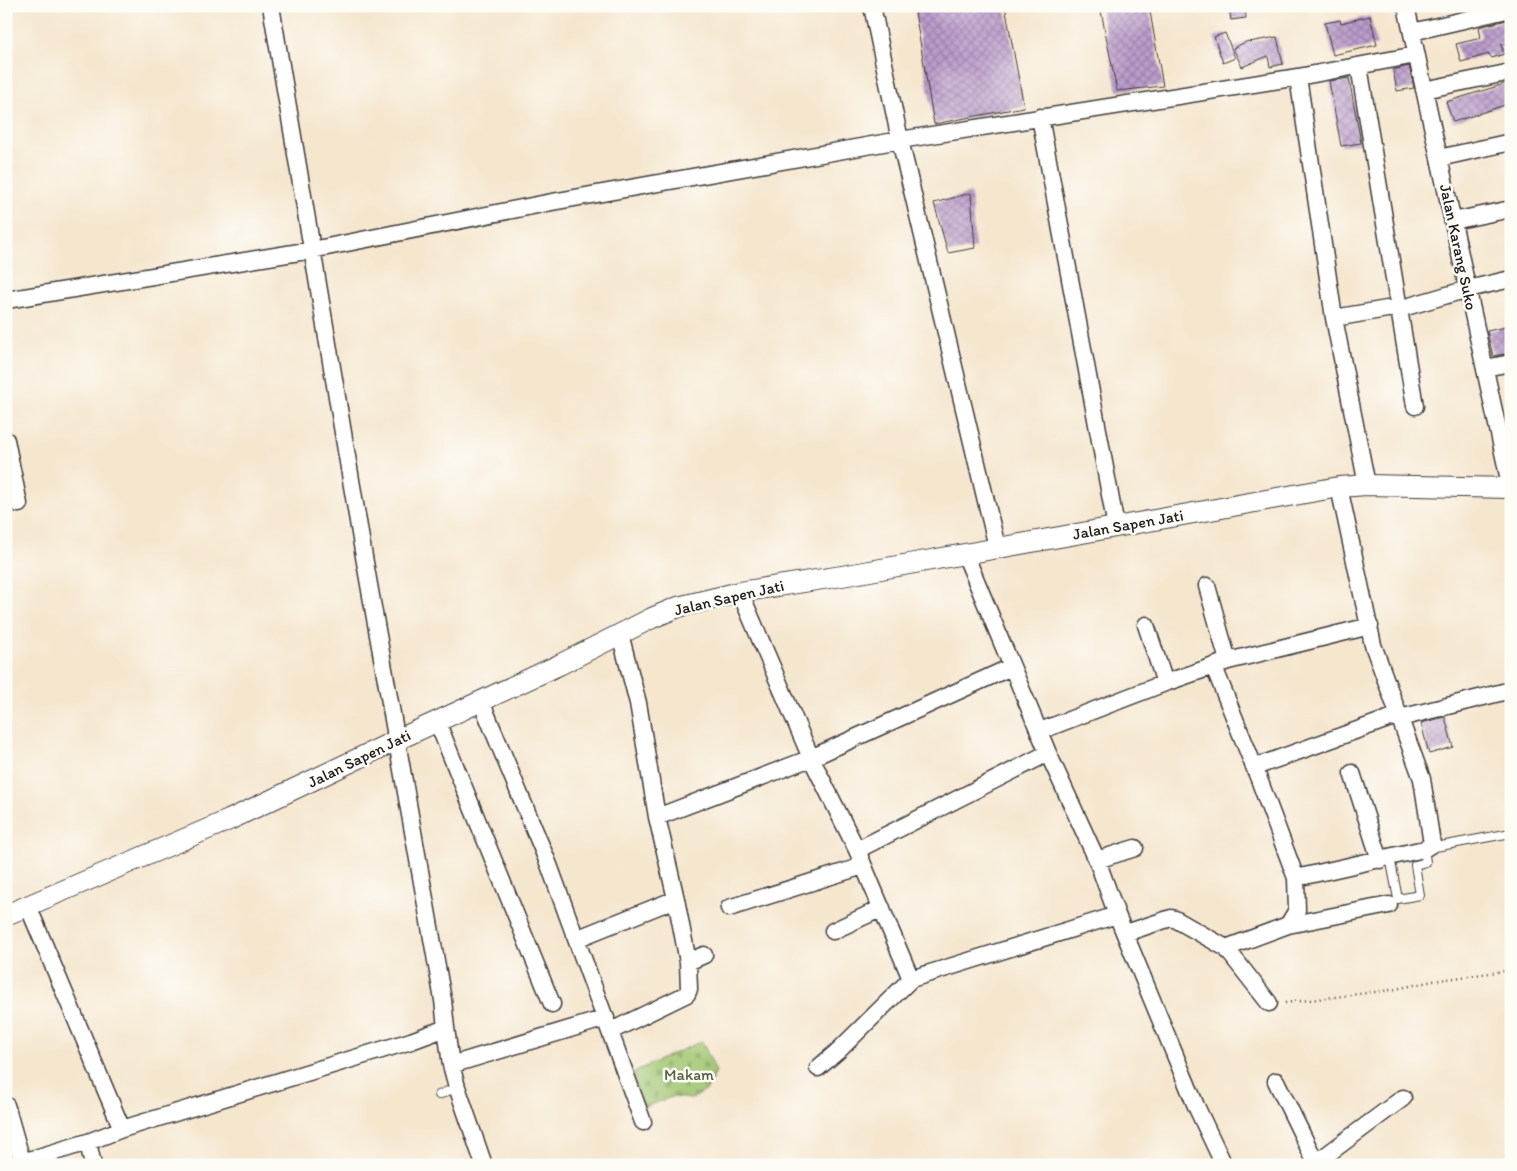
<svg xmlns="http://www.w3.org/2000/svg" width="1517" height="1171" font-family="Itim,sans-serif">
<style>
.cemetery{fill:url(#cemetery-stones);stroke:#5e7045}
.building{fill:url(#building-cross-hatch)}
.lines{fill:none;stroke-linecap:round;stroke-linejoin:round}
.service-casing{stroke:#3d3a37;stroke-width:10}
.minor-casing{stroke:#3d3a37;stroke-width:19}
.tertiary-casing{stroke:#3d3a37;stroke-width:22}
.path{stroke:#3d3a37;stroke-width:2.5;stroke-dasharray:1 4;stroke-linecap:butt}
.service{stroke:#fff;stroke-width:8}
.minor{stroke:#fff;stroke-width:16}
.tertiary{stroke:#fff;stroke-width:20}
.labels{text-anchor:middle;stroke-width:5;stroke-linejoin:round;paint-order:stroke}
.street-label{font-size:16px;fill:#1c1c1c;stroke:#fdfcf7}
.park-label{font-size:16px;fill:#505f3d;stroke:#fdfcf7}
</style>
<defs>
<pattern id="cemetery-stones" width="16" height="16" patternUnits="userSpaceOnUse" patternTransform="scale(1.25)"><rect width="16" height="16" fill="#9fc46e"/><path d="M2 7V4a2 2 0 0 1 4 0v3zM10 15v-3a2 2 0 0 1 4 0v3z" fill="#88a85f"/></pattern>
<pattern id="building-cross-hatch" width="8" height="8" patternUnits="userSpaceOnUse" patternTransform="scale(1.25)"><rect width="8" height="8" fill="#bb9ccb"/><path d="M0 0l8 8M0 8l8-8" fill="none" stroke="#977ea4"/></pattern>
</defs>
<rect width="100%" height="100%" fill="#fdfcf7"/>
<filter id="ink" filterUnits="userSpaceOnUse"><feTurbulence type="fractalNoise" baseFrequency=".02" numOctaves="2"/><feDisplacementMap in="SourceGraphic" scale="10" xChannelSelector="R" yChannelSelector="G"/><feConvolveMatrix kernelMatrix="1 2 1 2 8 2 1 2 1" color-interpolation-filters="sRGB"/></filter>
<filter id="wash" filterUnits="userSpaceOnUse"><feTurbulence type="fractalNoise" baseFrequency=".0096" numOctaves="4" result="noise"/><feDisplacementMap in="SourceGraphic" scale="20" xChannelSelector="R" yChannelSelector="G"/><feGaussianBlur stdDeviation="1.12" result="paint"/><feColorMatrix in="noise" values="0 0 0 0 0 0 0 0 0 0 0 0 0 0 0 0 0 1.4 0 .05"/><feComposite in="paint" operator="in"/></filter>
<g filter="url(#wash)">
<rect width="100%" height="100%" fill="#f5e6ce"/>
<!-- cemetery -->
<path class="cemetery" d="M702,1041L716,1072L707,1090L692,1099L672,1097L644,1107L631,1073Z"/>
<g id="blocks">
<!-- building -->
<path class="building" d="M914,6H1005L1024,107L934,124Z
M1100,6H1149L1163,86L1117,91Z
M1229,6H1245L1246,18L1231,20Z
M1370,16L1377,45L1333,55L1325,23L1340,20L1341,23Z
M1511,19V42L1501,45L1504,54L1492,58L1489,54L1461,62L1456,44L1481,38L1479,27Z
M1225,33L1235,58L1223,63L1214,37Z
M1277,37L1283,64L1270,67L1268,56L1242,67L1233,48L1248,41L1249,42Z
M1409,66L1414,88L1397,91L1393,70Z
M1349,78L1361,143L1341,146L1329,81Z
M1511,82V103L1453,122L1446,102Z
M971,193L975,248L948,253L934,203Z
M1511,326V353L1493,356L1487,331Z
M1445,717L1453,747L1429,754L1421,723Z"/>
</g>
</g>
<g filter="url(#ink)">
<use href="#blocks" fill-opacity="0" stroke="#3d3a37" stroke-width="1"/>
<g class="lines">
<!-- service casing -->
<g class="service-casing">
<path id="service" d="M1430,848L1511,833
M1390,857L1398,899L1420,895L1415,865L1426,862L1424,849
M439,1095L457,1087"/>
</g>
<!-- minor casing -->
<g class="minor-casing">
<path id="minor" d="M271,6L363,551L443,1000L446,1028
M872,6L900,140L997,547
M1406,6L1511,489
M1412,32L1511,9
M1359,66L1415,406
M1298,77L1334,318L1367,485
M1424,90L1511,72
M1040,117L1116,527
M1439,158L1511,142
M1453,221L1511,209
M6,300L312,250L552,202L900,140L1298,77L1416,55
M1334,318L1387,309H1399L1468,289L1511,279
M1485,368L1511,363
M6,440L19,504
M965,554L1048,753L1097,860L1117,915L1196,1106L1224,1165
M1207,586L1228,661
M740,592L811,758L857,850L911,979
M1146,625L1165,683
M1214,667L1257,774L1296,878L1297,910L1288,925L1226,948
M481,701L549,865L643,1122
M1400,718L1511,690
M437,721L552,1004
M1040,731L1165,683L1228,661L1370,626
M1255,767L1399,715
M1352,773L1380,860
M657,817L811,758L1011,667
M857,850L1048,753
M1097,860L1135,848
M1296,878L1424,849L1432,844L1422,779L1373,645L1339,487
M28,906L122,1129
M729,908L863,866
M1288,925L1389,905
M833,931L882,908
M1126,933L1171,918L1175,919L1226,948L1269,1003
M576,939L676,899
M688,962L704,955
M611,1031L687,994L689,989L688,962L676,899L657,817L638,703L620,634
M451,1065L606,1018
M818,1068L838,1051L911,979L1117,915
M1276,1081L1316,1163
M6,1105L22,1161
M88,1142L93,1165
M12,1165L88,1142L122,1129L411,1041L446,1028L451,1065L457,1087L484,1165
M1313,1165L1403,1098"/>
</g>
<!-- tertiary casing -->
<g class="tertiary-casing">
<path id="tertiary" d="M6,915L229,820L397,740L559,665L652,618L678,607L740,592L842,576L1339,487L1367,485L1511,488"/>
</g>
<!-- path -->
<path class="path" d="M1285,1003L1391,990L1433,981L1511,970"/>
<!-- service -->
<use href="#service" class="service"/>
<!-- minor -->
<use href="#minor" class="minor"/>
<!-- tertiary -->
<use href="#tertiary" class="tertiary"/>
</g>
</g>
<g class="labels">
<!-- street labels -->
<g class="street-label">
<text transform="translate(1459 247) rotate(78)" y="6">Jalan Karang Suko</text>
<text transform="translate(1128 524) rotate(-10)" y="6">Jalan Sapen Jati</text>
<text transform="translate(729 597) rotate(-13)" y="6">Jalan Sapen Jati</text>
<text transform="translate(359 758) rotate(-26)" y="6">Jalan Sapen Jati</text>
</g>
<!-- park labels -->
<g class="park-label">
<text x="689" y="1080">Makam</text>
</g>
</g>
<!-- margin -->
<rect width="1517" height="1171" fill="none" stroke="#fdfcf7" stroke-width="25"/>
</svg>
